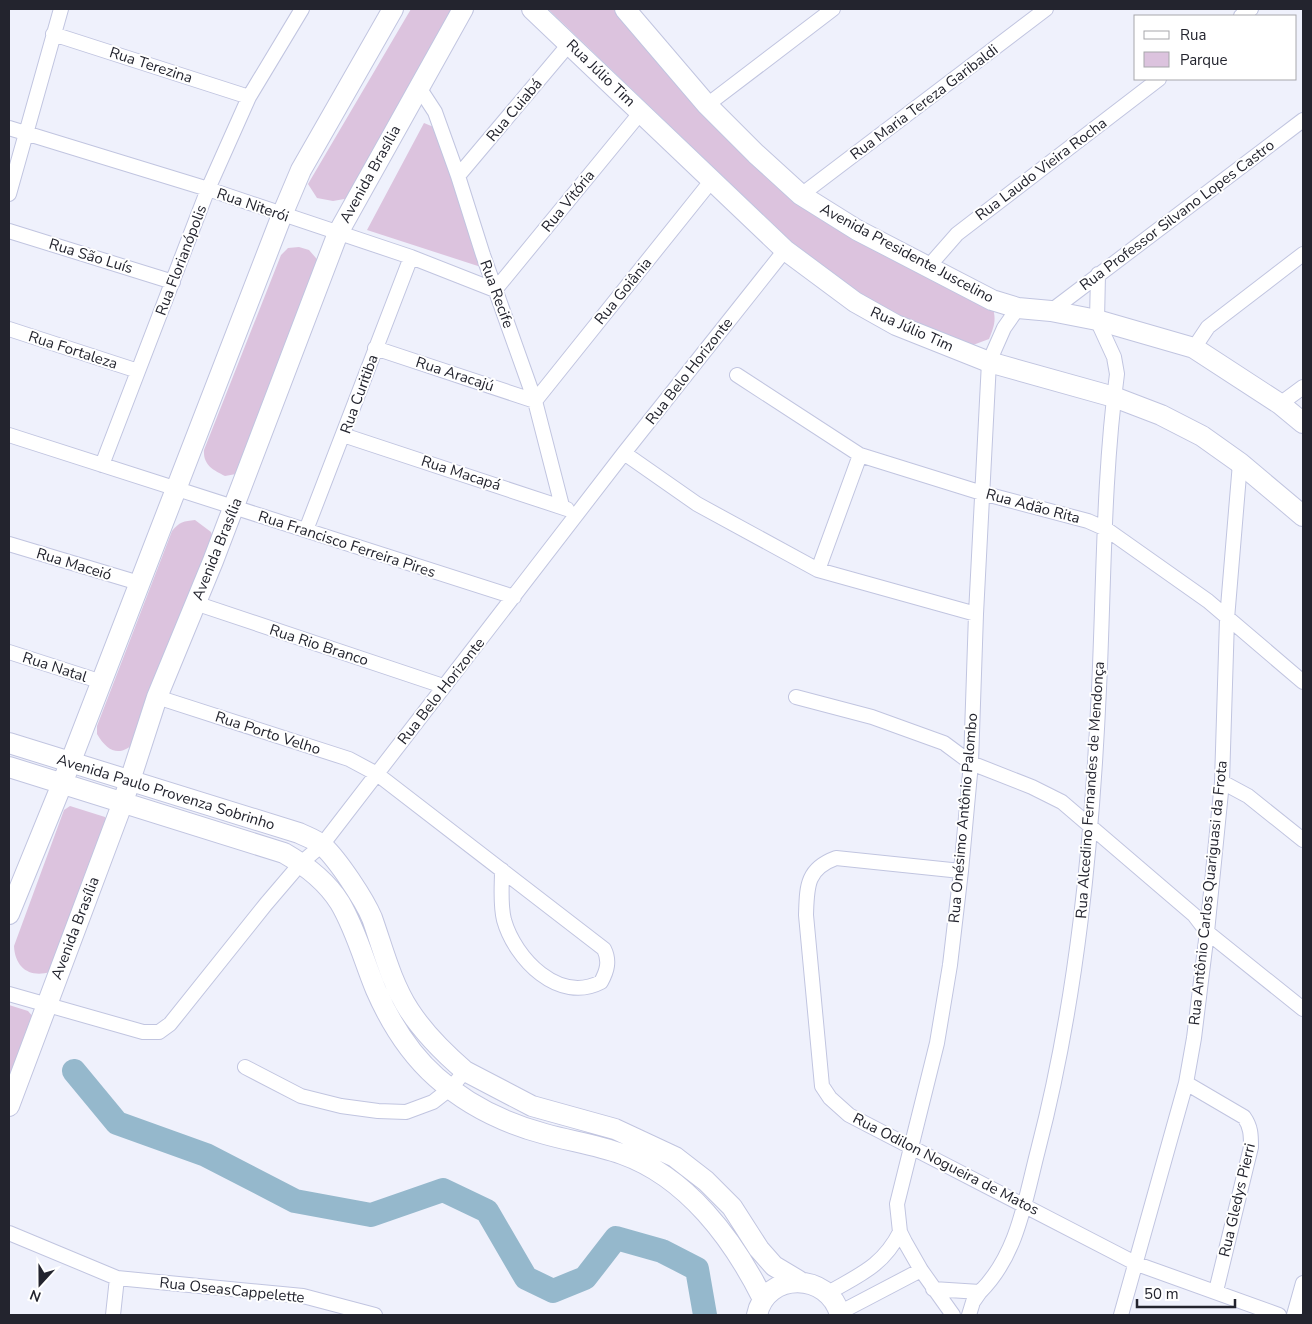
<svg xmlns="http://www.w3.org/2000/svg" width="1312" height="1324" font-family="'Nunito Sans',sans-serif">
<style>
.green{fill:#dcc3de}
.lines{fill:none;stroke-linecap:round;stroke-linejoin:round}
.river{stroke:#95b8cc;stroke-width:24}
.minor-casing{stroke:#c1c5e0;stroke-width:16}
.secondary-casing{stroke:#c1c5e0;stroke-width:22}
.minor{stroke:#fff;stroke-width:14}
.secondary{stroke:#fff;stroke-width:20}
.labels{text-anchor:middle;stroke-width:4;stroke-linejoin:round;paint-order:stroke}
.street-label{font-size:15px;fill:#23242e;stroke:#fff}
</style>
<rect width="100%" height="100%" fill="#eff1fc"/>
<!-- green -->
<path class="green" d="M411,9H462L350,198L333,201L317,198L308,184Z
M548,9H623L761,167L992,306C997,319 994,327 989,339L973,345L901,320L862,296L802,252Z
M424,123L441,130L481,267L367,230Z
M299,247L309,250L322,265L236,474L225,476C213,470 203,465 204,450L281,255L288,248Z
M195,520L211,532L214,541L138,740C121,757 109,754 97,734V726L172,531C179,522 184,521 195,520Z
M70,806L105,817L110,824L50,972C30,978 15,968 14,946L64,810Z
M9,1005L28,1011L35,1019L9,1093Z"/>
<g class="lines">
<!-- river -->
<path class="river" d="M74,1071L117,1123L206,1155L295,1201L371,1215L443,1190L487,1211L526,1278L553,1291L585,1278L616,1238L662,1251L697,1269L705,1315"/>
<!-- minor casing -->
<g class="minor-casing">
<path id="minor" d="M1241,16L1251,9
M53,34L249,97
M418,86L435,112L458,176L483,255L535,401L562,506
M707,105L833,9
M9,128L208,189L411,257L495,290L641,112
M458,176L570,43
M9,194L61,9
M801,195L1046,9
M9,231L173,282
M929,266L957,234L1159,79
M1051,311L1303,120
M9,329L138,371
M375,348L535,401L712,180
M1194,348L1208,327L1303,254
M737,375L860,455L982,493L1088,521L1106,529L1208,601L1303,682
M1280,404L1303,387
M9,435L514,597
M343,435L567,509
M624,453L697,504L818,570L976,614
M102,465L208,189L249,97L302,9
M306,530L411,257
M9,544L139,583
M818,570L860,455
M195,603L443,686
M9,652L102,682
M157,697L349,759L377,774L604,949C610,961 607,971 601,982C559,1004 515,959 504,920C500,904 502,886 502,870
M796,697L872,717L944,743L971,763L1032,787L1062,802L1194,915L1207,932L1303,1009
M1222,782L1248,796L1303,840
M961,871L836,858C806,869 807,887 806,915L822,1086L830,1098L849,1115L1137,1264L1279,1315
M9,994L143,1032H159L170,1024L266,904L301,863L322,845L624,453L785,250
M245,1067L301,1096L341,1106L378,1111L406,1112L433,1102L451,1088L465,1071
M1186,1083L1244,1117C1251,1127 1251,1135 1251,1147L1216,1291
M9,1233L117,1278L303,1296L375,1315
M933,1289L980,1292C1018,1254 1025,1200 1038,1150C1077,1000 1092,844 1099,689C1104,585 1103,478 1117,374L1114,357L1097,320L1098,274
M828,1293C859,1275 883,1266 900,1232
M839,1313L921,1270
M113,1315L117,1278
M953,1315L921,1270L905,1242L900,1232L897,1204L937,1043L950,965L961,871L971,763L976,614L989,362L1004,328L1018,308
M969,1315L973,1302L980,1292
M1121,1315L1186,1083L1194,1038L1207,932L1222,782L1227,619L1240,463
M1294,1315L1303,1283"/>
</g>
<!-- secondary casing -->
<g class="secondary-casing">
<path id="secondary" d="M532,9L785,250L855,302L896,325L989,362L1114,397L1161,415L1202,436L1240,463L1303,516
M625,9L707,105L756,154L801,195L857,230L992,300L1018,308L1051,311L1097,320L1194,348L1280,404L1303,423
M9,743L299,833C307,837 317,840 323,846C338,860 364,899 372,918C383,949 391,982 409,1010C424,1033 444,1053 465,1071L532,1106L615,1129L675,1157L706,1181L732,1207L759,1249L774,1266L799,1281
M9,767L284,853C305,865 327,882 340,903C356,930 364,961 376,990C390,1022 409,1053 436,1077C467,1105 504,1123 545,1134C570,1141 597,1145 622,1154C687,1177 733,1239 763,1299
M9,914L62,784L282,215L301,170L393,9
M9,1106L123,802L157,697L213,561L338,233L463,9
M757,1315C766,1271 829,1272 840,1315"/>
</g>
<!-- minor -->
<use href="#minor" class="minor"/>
<!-- secondary -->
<use href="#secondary" class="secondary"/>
</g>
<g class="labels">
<!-- street labels -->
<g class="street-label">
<text transform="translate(151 65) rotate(18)" y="5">Rua Terezina</text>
<text transform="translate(601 73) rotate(44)" y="5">Rua Júlio Tim</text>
<text transform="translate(924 102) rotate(-37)" y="5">Rua Maria Tereza Garibaldi</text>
<text transform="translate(514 110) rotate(-50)" y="5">Rua Cuiabá</text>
<text transform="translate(1041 169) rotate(-37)" y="5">Rua Laudo Vieira Rocha</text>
<text transform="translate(370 174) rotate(-61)" y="5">Avenida Brasília</text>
<text transform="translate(568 201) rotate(-51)" y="5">Rua Vitória</text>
<text transform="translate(253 205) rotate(19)" y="5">Rua Niterói</text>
<text transform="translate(1177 215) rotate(-37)" y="5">Rua Professor Silvano Lopes Castro</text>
<text transform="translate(907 253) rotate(28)" y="5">Avenida Presidente Juscelino</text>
<text transform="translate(91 256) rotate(17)" y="5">Rua São Luís</text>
<text transform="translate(181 260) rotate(-69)" y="5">Rua Florianópolis</text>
<text transform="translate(623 291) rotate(-51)" y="5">Rua Goiânia</text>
<text transform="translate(497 294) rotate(70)" y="5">Rua Recife</text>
<text transform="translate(912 329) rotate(24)" y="5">Rua Júlio Tim</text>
<text transform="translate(73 350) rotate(18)" y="5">Rua Fortaleza</text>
<text transform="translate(689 371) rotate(-52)" y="5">Rua Belo Horizonte</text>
<text transform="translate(455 374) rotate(18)" y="5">Rua Aracajú</text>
<text transform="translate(359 394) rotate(-70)" y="5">Rua Curitiba</text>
<text transform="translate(461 473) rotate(18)" y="5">Rua Macapá</text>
<text transform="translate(1033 506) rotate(15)" y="5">Rua Adão Rita</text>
<text transform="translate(347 544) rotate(18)" y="5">Rua Francisco Ferreira Pires</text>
<text transform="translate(217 549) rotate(-68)" y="5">Avenida Brasília</text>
<text transform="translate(74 564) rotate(17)" y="5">Rua Maceió</text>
<text transform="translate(319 645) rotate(18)" y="5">Rua Rio Branco</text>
<text transform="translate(55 667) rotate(18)" y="5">Rua Natal</text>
<text transform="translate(441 691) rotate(-52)" y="5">Rua Belo Horizonte</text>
<text transform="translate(268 733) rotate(18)" y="5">Rua Porto Velho</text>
<text transform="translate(1090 790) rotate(-86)" y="5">Rua Alcedino Fernandes de Mendonça</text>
<text transform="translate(166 792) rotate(17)" y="5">Avenida Paulo Provenza Sobrinho</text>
<text transform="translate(963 818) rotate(-85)" y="5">Rua Onésimo Antônio Palombo</text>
<text transform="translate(1208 893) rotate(-84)" y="5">Rua Antônio Carlos Quariguasi da Frota</text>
<text transform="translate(75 928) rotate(-69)" y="5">Avenida Brasília</text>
<text transform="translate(946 1164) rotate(27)" y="5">Rua Odilon Nogueira de Matos</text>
<text transform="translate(1237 1200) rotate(-77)" y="5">Rua Gledys Pierri</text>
<text transform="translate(232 1290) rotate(6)" y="5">Rua OseasCappelette</text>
</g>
</g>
<!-- border -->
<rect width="1312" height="1324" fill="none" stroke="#23242e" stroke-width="20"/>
<!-- legend -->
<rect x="1134" y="15" width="162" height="65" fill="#ffffff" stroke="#a7a7ab"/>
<rect x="1144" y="31" width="25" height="8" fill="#ffffff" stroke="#a7a7ab"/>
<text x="1180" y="40" font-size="15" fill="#23242e">Rua</text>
<rect x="1144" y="52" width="25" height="15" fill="#dcc3de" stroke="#a7a7ab"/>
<text x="1180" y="65" font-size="15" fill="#23242e">Parque</text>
<!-- north arrow -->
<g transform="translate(40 1284) rotate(201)" stroke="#ffffff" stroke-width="4" paint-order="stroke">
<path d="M0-4L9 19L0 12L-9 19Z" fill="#23242e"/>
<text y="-8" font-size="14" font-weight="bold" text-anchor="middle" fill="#23242e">N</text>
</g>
<!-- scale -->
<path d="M1137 1299v8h98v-8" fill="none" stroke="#23242e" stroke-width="2.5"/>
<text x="1144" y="1299" font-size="15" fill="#23242e" stroke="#ffffff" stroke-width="4" paint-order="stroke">50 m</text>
</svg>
